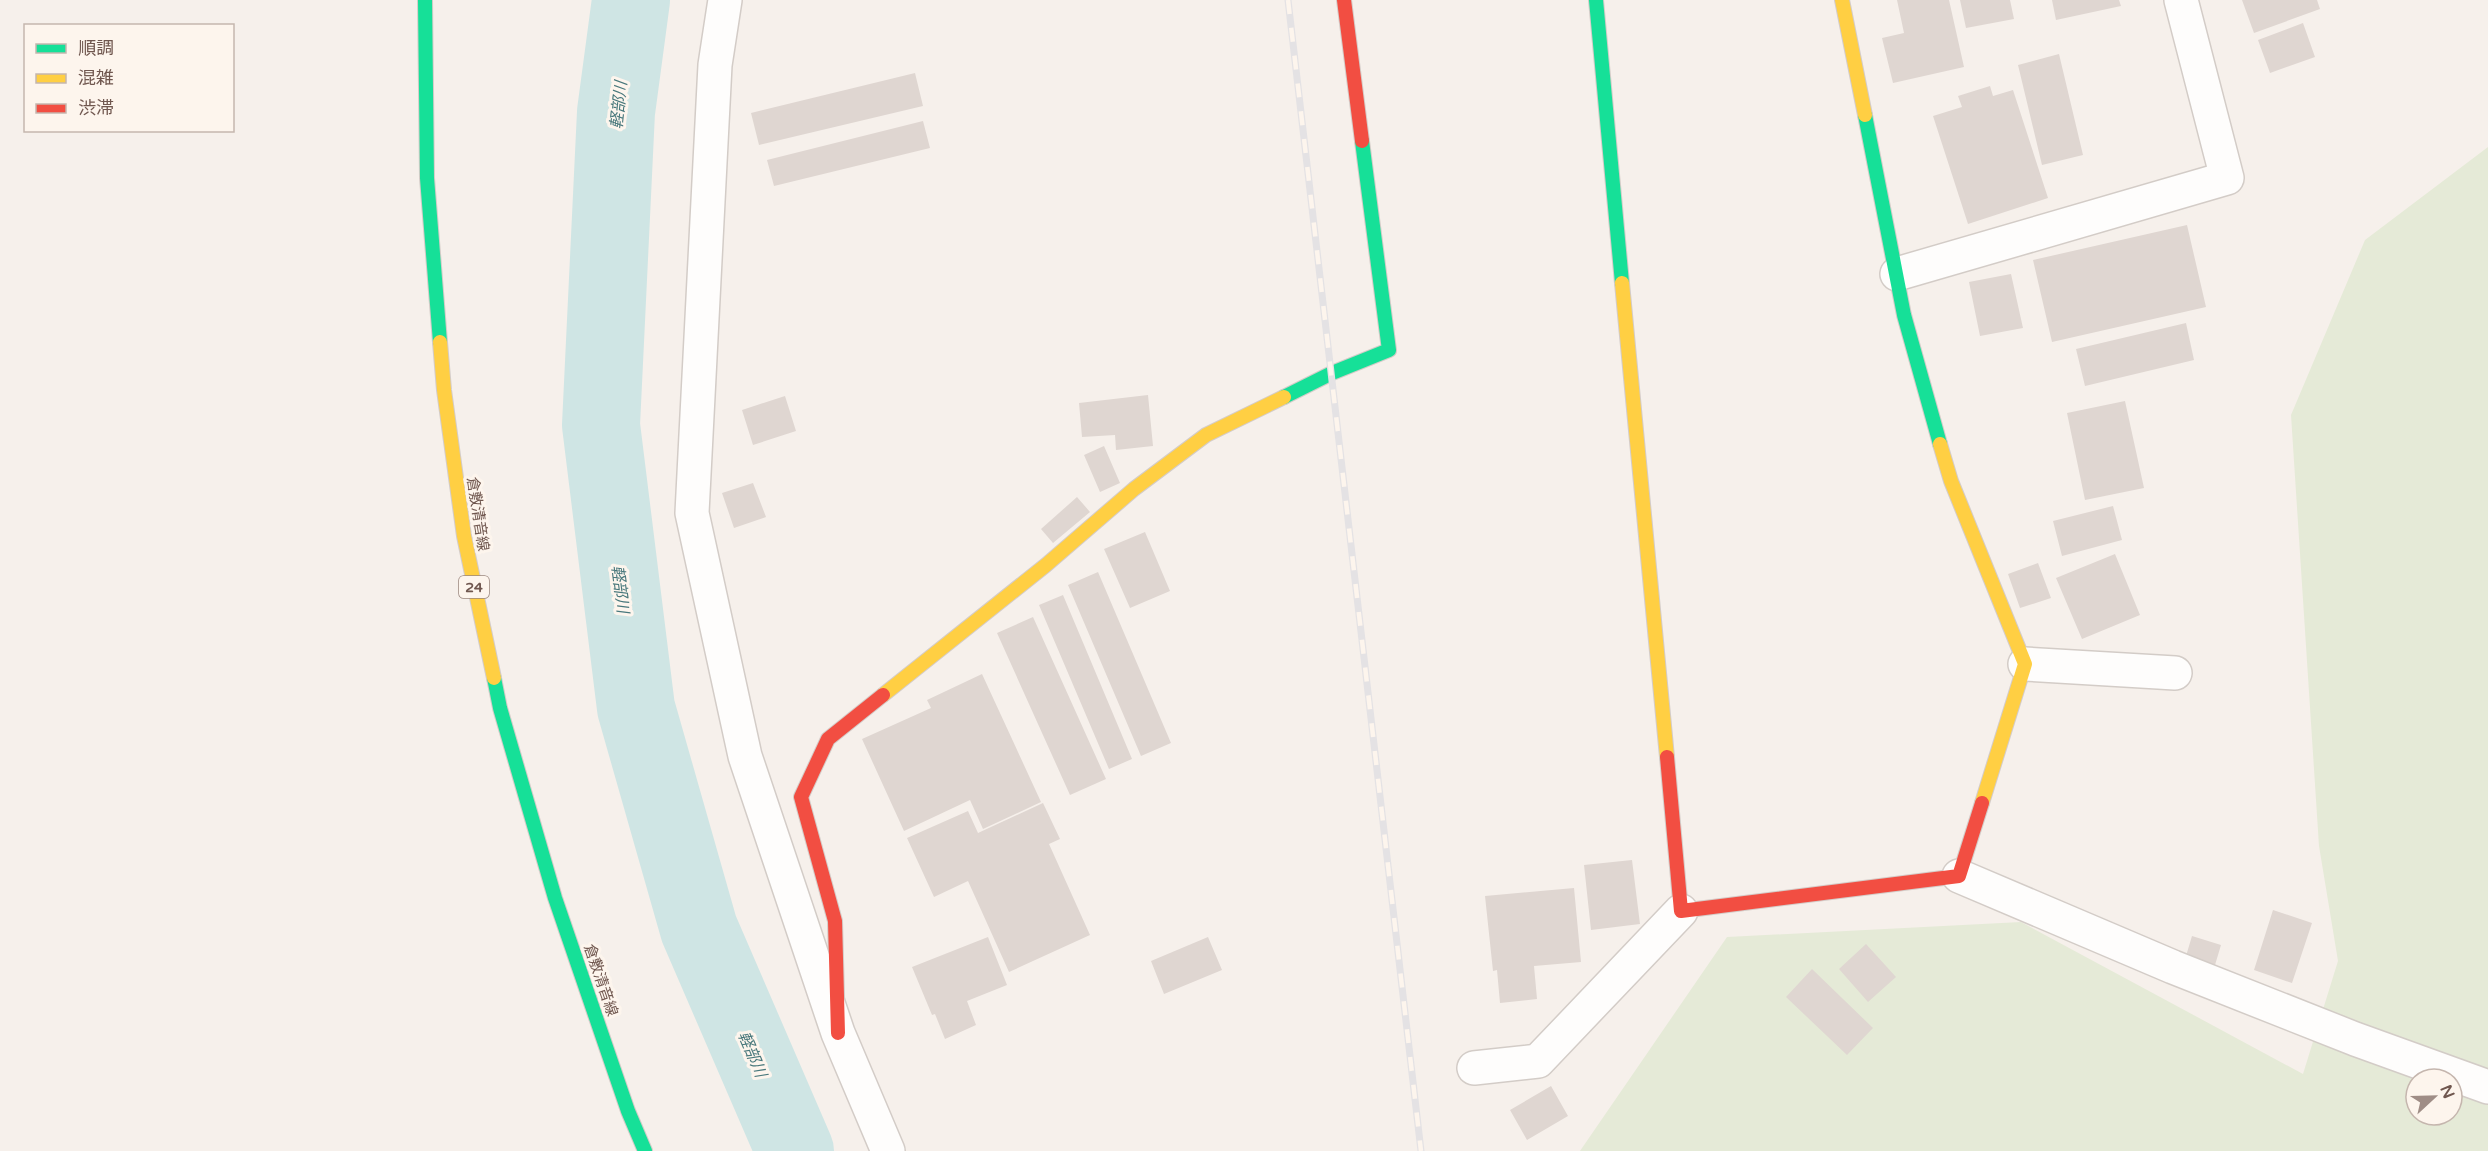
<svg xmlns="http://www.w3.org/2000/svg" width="2488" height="1151" font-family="'Varela Round','Noto Sans JP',sans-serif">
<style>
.green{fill:#e5ead7;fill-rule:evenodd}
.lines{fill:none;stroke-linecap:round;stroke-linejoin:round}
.river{stroke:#cfe5e4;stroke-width:78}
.building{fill:#dfd6d1}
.street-casing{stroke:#d3ccc7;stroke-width:36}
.fast-casing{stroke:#d4ccc8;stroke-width:16}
.slow-casing{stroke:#d4ccc8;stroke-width:16}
.jam-casing{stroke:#d4ccc8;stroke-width:16}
.street{stroke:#fefdfc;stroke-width:33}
.fast{stroke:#16e098;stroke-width:14}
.slow{stroke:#ffcf43;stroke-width:14}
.jam{stroke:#f24e42;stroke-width:14}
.rail-casing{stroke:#e4e2e4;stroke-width:7}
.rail{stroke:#fdf5ed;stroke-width:4.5;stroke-dasharray:14;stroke-linecap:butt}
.labels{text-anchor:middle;stroke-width:6;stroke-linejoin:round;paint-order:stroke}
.shield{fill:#fdf5ed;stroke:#9a867e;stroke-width:1.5}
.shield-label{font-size:14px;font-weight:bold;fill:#70574f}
.street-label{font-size:15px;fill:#70574f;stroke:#fdf5ed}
.water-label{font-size:16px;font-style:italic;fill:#47777b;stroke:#fdf5ed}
</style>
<rect width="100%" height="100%" fill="#f6f0eb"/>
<!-- green -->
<path class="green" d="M2488,147V1151H1580L1727,937L2021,922L2303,1074L2338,961L2319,846L2291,415L2365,240ZM2416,1079H2452V1115H2416Z"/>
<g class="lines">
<!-- river -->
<path class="river" d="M631,0L616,112L601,425L636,708L699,929L795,1151"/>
</g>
<!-- building -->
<path class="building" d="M1897,0H1949L1964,67L1893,83L1882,38L1904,33Z
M1960,0H2010L2014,19L1966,28Z
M2052,0H2119L2121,6L2056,20Z
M2242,0H2317L2320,9L2254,33Z
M2303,23L2315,57L2270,73L2258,40Z
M2059,54L2083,155L2042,165L2018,65Z
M915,73L923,106L759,145L751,113Z
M1990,86L1993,96L2013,90L2048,198L1968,224L1933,116L1962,107L1958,96Z
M923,121L930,148L774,186L767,160Z
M2187,225L2206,307L2052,342L2033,260Z
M2011,274L2023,328L1980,336L1969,282Z
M2186,323L2194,360L2085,386L2076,349Z
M1148,395L1153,446L1116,450L1115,435L1082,437L1079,403Z
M785,396L796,431L753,445L742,410Z
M2125,401L2144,488L2085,500L2067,413Z
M1104,446L1120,483L1100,492L1084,455Z
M753,483L766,517L734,528L722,493Z
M1077,497L1090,512L1053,543L1041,529Z
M2113,506L2122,540L2062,556L2053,521Z
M1145,532L1170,591L1130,608L1104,549Z
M2115,554L2140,615L2082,639L2056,578Z
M2038,563L2051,598L2020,608L2008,574Z
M1098,572L1171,743L1141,756L1068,585Z
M1063,595L1132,759L1109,769L1039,605Z
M1033,617L1106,779L1070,795L997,633Z
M982,674L1041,802L983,829L970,800L904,831L862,739L931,708L927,700Z
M1043,803L1060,839L1049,844L1090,935L1009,972L968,881L934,897L907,838L968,811L978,833Z
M1632,860L1640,924L1591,930L1584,865Z
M1574,888L1581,962L1534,966L1537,999L1500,1003L1497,970L1493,971L1485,896Z
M2273,910L2312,923L2292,983L2254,970Z
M2192,936L2221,945L2215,965L2186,956Z
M988,937L1007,985L967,1001L976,1025L945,1039L935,1014L932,1015L912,967Z
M1208,937L1222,970L1164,994L1151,961Z
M1866,944L1896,977L1868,1002L1839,969Z
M1812,969L1873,1028L1847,1055L1786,997Z
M1551,1086L1568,1116L1527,1140L1510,1110Z"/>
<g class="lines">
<!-- street casing -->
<g class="street-casing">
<path id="street" d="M725,0L715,65L692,513L745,756L838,1033L888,1151
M1897,274L2227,178L2181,0
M2025,664L2175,673
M1959,876L2173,967L2355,1039L2488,1087
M1474,1068L1538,1061L1681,911"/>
</g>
<!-- fast casing -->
<g class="fast-casing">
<path id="fast" d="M425,0L427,178L440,342
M1596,0L1622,283
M1865,115L1904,315L1940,444
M1284,397L1332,373L1389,350L1362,141
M494,678L500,708L555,898L628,1111L645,1151"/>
</g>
<!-- slow casing -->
<g class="slow-casing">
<path id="slow" d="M1842,0L1865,115
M1622,283L1667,757
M440,342L444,390L464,536L494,678
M1940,444L1951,481L2025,664L1982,803
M883,695L1046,565L1134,489L1206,435L1284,397"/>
</g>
<!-- jam casing -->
<g class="jam-casing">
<path id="jam" d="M1344,0L1362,141
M1667,757L1681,911L1959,876L1982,803
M838,1033L835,921L801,797L828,739L883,695"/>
</g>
<!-- street -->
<use href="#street" class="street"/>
<!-- fast -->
<use href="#fast" class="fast"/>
<!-- slow -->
<use href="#slow" class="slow"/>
<!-- jam -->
<use href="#jam" class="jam"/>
<!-- rail casing -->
<g class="rail-casing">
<path id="rail" d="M1288,0L1421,1151"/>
</g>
<!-- rail -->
<use href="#rail" class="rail"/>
</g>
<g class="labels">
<!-- shield labels -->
<rect class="shield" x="459" y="576" width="30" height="22" rx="4.5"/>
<g class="shield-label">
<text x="474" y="592">24</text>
</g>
<!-- street labels -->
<g class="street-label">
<text transform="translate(478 514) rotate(81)" y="5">倉敷清音線</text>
<text transform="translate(601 980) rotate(71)" y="5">倉敷清音線</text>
</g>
<!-- water labels -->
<g class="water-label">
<text transform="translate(618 105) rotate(-84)" y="6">軽部川</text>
<text transform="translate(621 589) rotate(83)" y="6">軽部川</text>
<text transform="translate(753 1054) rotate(67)" y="6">軽部川</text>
</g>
</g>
<!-- legend -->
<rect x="24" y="24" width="210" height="108" fill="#fdf5ed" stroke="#c5b6ae" stroke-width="1.5"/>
<rect x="36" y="44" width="30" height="9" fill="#16e098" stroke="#c5b6ae" stroke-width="1.5"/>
<text x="78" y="54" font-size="18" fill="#70574f">順調</text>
<rect x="36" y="74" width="30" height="9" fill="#ffcf43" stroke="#c5b6ae" stroke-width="1.5"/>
<text x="78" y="84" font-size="18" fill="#70574f">混雑</text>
<rect x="36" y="104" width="30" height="9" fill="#f24e42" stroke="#c5b6ae" stroke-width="1.5"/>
<text x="78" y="114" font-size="18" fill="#70574f">渋滞</text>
<!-- north arrow -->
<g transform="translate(2434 1097) rotate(68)"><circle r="28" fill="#fdf5ed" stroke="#c5b6ae" stroke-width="1.5"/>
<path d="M0-4.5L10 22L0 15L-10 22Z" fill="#9f8d86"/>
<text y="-9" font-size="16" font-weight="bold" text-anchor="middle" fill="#70574f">N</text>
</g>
</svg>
